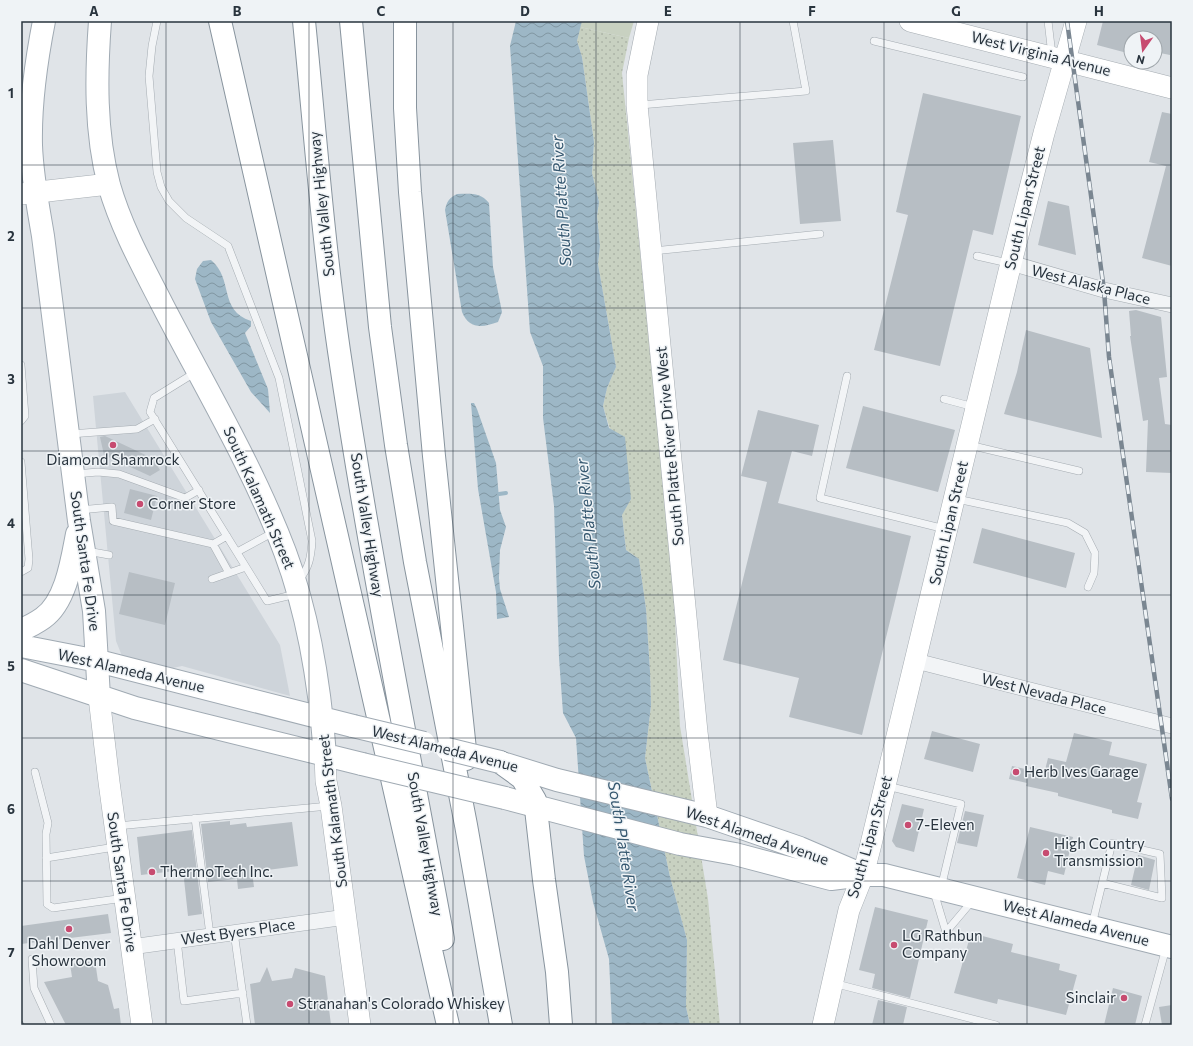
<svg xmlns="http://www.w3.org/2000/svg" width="1193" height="1046" font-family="Commissioner,sans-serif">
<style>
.built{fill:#ced4da}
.grass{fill:url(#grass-dots)}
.green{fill:#c8d1c1}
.water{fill:url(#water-waves)}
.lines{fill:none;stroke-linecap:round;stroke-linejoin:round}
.stream{stroke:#9db7c6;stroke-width:4}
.building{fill:#b7bec4}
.lane-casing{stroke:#a5acb2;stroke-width:8}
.street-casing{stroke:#a5acb2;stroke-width:16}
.secondary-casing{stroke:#a5acb2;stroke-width:22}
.primary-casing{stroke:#a0aab3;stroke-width:24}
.highway-casing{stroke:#88949e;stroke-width:24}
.lane{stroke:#f2f4f6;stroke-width:7}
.street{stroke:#f2f4f6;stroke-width:15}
.secondary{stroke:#fff;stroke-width:21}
.primary{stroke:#fff;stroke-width:22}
.highway{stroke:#fff;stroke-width:22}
.rail-casing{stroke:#7a8691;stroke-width:4.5}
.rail{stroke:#eff3f6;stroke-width:3;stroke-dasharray:9;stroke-linecap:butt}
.primary-bridge-casing{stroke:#a0aab3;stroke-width:24;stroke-linecap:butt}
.primary-bridge{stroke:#fff;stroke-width:22}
.grid{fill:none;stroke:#29343e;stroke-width:1;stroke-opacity:0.55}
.poi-dot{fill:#c74b70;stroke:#eff3f6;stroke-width:1.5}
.labels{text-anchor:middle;stroke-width:3;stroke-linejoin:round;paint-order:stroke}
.street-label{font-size:15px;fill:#29343e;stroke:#eff3f6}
.poi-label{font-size:15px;fill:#29343e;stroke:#eff3f6;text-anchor:start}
.water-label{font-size:16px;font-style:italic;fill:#365870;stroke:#eff3f6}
.neatline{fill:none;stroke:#29343e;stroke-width:1.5}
.grid-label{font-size:13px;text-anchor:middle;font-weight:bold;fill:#29343e}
</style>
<defs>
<pattern id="grass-dots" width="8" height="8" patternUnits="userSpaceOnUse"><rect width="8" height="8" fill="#c8d1c1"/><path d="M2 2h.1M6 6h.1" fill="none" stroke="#acb4a7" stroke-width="1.8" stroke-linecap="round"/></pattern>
<pattern id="water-waves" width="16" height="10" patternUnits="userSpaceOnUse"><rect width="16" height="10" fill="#9db7c6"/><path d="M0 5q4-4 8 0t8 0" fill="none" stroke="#8096a2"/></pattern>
</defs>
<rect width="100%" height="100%" fill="#e0e4e8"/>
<!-- built -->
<path class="built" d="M125,392L280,645L290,696L182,666L168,669L122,656L116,641L93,396Z"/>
<!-- grass -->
<path class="grass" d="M580,27L629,38L622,73L673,577L680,726L708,899L720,1025H690L686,1007L687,940L670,877L645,758L651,705L650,671L646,609L639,559L626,550L622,514L631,499L603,406L607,388L616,367L598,264L600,246L597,216L599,202L592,173L594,142L582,57L577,41Z"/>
<!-- green -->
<path class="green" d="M582,21H634L629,38L580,27Z"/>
<!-- water -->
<path class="water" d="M516,21H582L577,41L582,57L594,142L592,173L599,202L597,216L600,246L598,264L616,367L607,388L603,406L609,428L625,437L631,499L622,515L626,550L639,559L646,609L650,671L651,705L645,758L670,877L687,940L686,1007L690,1025H612L609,959L593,902L584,856L576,738L563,713L559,658L554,506L543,418V366L530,332L510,46Z
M457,194C470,194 480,192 489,203L493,267L502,312L498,322C482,328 469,329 462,312L445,210C447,201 449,198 457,194Z
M211,260C234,279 218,310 251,321V326L245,333L268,389L270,413L251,392L211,322L195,279L197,269L203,261Z
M471,403H474L477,409L496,463L500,510L506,527L500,550L499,578L500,589L509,617L497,619L496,592L478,489Z"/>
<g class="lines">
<!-- stream -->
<path class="stream" d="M499,494L506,493"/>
</g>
<!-- building -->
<path class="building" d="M1103,21H1172L1170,55L1155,52V38H1131V54L1097,45Z
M923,93L1021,116L993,235L973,230L940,366L874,350L908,215L896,212Z
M1162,112L1172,114V266L1142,258L1166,166L1149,162Z
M833,140L841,221L800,224L793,143Z
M1048,201L1069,206L1076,255L1038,245Z
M1136,310L1161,317L1167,377L1159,378L1165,424L1172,425V473L1146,472L1148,420L1143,421L1130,336H1131L1129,311Z
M1026,330L1090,348L1102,438L1004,414L1017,372Z
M863,406L955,430L938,492L846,468Z
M758,410L819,425L812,456L792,451L778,503L911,536L862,735L789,717L799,678L723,660L767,482L741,476Z
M105,436L152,458L160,470L150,476L104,455L100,437Z
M130,489L157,496L151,520L124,513Z
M982,528L1075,553L1066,588L973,563Z
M129,572L175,583L165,625L119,614Z
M932,731L980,744L973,772L924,759Z
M1074,733L1112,742L1109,755L1147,764L1137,802L1142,803L1138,819L1112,813V810L1058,796V793L1026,786L1027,783L1009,779L1012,766L1030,770V767L1045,770L1048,758L1066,762Z
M902,804L924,809L914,852L896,847L892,841Z
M965,811L984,815L977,847L957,843Z
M230,821V825L246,823L247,827L292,822L298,866L252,872L254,887L238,889L237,879L208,882L201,824Z
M1030,827L1073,837L1064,875L1048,871L1045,885L1017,878Z
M192,830L202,914L188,916L183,870L141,875L137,837Z
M1138,855L1155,860L1149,890L1131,885Z
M875,907L928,920L910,998L872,988L875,974L859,970Z
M108,914L111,933L21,944V926Z
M971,933L1013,944L1011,952L1060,964L1059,970L1077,975L1066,1015L998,999L997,1004L954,993Z
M95,961L98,981L108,985L114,1009L119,1008L121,1025H66L44,982L72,977L70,964Z
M267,967L272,981L292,978L295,968L325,976L331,1025H255L250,984L260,982Z
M1113,988L1142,996L1135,1025H1104Z
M878,1000L907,1007L903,1025H872Z
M1172,1005V1025H1162L1159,1007Z"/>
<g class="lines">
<!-- lane casing -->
<g class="lane-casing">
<path id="lane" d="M157,21L152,46L149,76L157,172L161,187L169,201L186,218L228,246L279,378L312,541C311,557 309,568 299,580
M1048,21L1052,55
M874,41L1023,77
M640,105L806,91L793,21
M653,251L820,234
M977,256L1008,263
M21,365L25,416L21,421
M196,372L154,398L150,412L267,601L296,594
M847,376L820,498L945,529
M944,399L974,407
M70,434L137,429L155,419
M969,445L1079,471
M21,462L29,559L28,568L21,572
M75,474L98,472L119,474L185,498L199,490
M957,499L1068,523L1085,533L1095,553L1094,573L1088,587
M79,510L112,507L113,521L213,544L227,536
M213,544L229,573
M87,551L109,555
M237,552L274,532
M212,579L246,567
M35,772L48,823L46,834L47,904L53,908L124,898
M887,786L961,804L941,888
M195,818L210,935
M117,826L329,806
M46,858L115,847
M934,892L946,932
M1092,925L1112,843L1160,854L1162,898L1102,883
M234,932L247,1025
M946,932L973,900
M177,940L184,1001L243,993
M32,959L34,988L51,1025
M833,983L996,1025
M1145,1025L1166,948"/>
</g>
<!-- street casing -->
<g class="street-casing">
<path id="street" d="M1011,263L1104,290L1172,305
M916,661L1172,726
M131,947L346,917"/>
</g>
<!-- secondary casing -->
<g class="secondary-casing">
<path id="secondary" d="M648,21L637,75V105L697,732L707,816
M910,21L1172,88
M21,194L109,184
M99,697L109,782L142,1025
M325,755L326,781L331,806L360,1025
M823,1025L849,910L863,875L870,848L1011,263L1044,133L1076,21"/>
</g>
<!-- primary casing -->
<g class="primary-casing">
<path id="primary" d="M44,21C36,62 30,104 31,145C32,176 38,206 43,236L79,521L94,611L99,697
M100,21C96,75 95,132 109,185C121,227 143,267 163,306C205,387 253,467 285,552C309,616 320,687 325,755
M21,630C28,627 36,623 43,618C66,602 72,560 77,534
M21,646L98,661L353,726
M21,670L135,708L362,764
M502,763L557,780L707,816L800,848L863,875
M505,798L680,844L735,854L831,879L863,875H884L1172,947"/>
</g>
<!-- highway casing -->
<g class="highway-casing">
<path id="highway" d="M220,21L448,1025
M304,21C315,131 323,241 339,351C368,548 407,743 443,939
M351,21L380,327L396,445L415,562L466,825L501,1025
M405,21V108L410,192L434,456L466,759
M500,762L522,778L535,800L544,880L557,972L561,1025"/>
</g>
<!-- lane -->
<use href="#lane" class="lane"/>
<!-- street -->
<use href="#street" class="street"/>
<!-- secondary -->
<use href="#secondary" class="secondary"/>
<!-- primary -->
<use href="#primary" class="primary"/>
<!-- highway -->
<use href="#highway" class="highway"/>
<!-- rail casing -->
<g class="rail-casing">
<path id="rail" d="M1067,21L1104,290L1109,357L1172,799
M21,1023L22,1025"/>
</g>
<!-- rail -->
<use href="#rail" class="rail"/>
<!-- primary-bridge casing -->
<g class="primary-bridge-casing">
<path id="primary-bridge" d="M353,726L424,743
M447,749L500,762
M362,764L505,798"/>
</g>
<!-- primary-bridge -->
<use href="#primary-bridge" class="primary-bridge"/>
</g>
<!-- grid -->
<path class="grid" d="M166,21V1025M309,21V1025M453,21V1025M596,21V1025M740,21V1025M884,21V1025M1027,21V1025M21,165H1172M21,308H1172M21,451H1172M21,595H1172M21,738H1172M21,881H1172"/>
<!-- markers -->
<g class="poi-dot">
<circle cx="113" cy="445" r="4"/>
<circle cx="140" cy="504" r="4"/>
<circle cx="1016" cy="772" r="4"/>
<circle cx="908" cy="825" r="4"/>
<circle cx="1046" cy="853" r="4"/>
<circle cx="152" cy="872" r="4"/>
<circle cx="69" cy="929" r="4"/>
<circle cx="894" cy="945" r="4"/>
<circle cx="1124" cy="998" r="4"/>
<circle cx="290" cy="1004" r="4"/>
</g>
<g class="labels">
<!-- street labels -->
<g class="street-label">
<text transform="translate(1041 54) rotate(14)" y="5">West Virginia Avenue</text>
<text transform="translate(322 204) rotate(-96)" y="5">South Valley Highway</text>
<text transform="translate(1025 208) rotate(-76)" y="5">South Lipan Street</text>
<text transform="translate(1091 285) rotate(14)" y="5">West Alaska Place</text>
<text transform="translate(670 446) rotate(-95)" y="5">South Platte River Drive West</text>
<text transform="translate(259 498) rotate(66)" y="5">South Kalamath Street</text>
<text transform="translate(949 523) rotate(-77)" y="5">South Lipan Street</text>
<text transform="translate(367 525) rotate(81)" y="5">South Valley Highway</text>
<text transform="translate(85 561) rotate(82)" y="5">South Santa Fe Drive</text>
<text transform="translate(131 671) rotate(13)" y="5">West Alameda Avenue</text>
<text transform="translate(1044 694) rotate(14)" y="5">West Nevada Place</text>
<text transform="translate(445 749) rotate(14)" y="5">West Alameda Avenue</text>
<text transform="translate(333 811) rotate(-97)" y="5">South Kalamath Street</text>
<text transform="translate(757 836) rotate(19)" y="5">West Alameda Avenue</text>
<text transform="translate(870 837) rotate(-74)" y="5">South Lipan Street</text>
<text transform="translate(425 844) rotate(80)" y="5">South Valley Highway</text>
<text transform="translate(122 882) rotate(82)" y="5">South Santa Fe Drive</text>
<text transform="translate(1076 923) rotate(14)" y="5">West Alameda Avenue</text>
<text transform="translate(238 932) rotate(-8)" y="5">West Byers Place</text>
</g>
<!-- poi labels -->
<g class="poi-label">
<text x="113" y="465" text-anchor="middle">Diamond Shamrock</text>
<text x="148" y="509">Corner Store</text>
<text x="1024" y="777">Herb Ives Garage</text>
<text x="916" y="830">7-Eleven</text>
<text x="1054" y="849">High Country<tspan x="1054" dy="17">Transmission</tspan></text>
<text x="160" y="877">ThermoTech Inc.</text>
<text x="902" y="941">LG Rathbun<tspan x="902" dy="17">Company</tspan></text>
<text x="69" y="949" text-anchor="middle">Dahl Denver<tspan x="69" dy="17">Showroom</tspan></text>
<text x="1116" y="1003" text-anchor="end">Sinclair</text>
<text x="298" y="1009">Stranahan's Colorado Whiskey</text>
</g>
<!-- water labels -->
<g class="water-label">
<text transform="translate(561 201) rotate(-94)" y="6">South Platte River</text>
<text transform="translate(588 524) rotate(-96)" y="6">South Platte River</text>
<text transform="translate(624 846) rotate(81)" y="6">South Platte River</text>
</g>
</g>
<!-- border -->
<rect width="1193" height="1046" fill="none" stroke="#eff3f6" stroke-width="44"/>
<!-- north arrow -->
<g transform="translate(1143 50) rotate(194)"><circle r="19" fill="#eff3f6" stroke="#a0a7ac"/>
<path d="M0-3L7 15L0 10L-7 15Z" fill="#c74b70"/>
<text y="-6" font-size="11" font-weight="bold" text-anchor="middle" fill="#29343e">N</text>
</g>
<rect x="22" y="22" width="1149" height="1002" class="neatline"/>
<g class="grid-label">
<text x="94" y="16">A</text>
<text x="237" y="16">B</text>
<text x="381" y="16">C</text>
<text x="525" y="16">D</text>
<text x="668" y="16">E</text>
<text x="812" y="16">F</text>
<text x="956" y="16">G</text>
<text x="1099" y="16">H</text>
<text x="11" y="98">1</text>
<text x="11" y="241">2</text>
<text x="11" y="384">3</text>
<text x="11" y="528">4</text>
<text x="11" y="671">5</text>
<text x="11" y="814">6</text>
<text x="11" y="957">7</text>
</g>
</svg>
